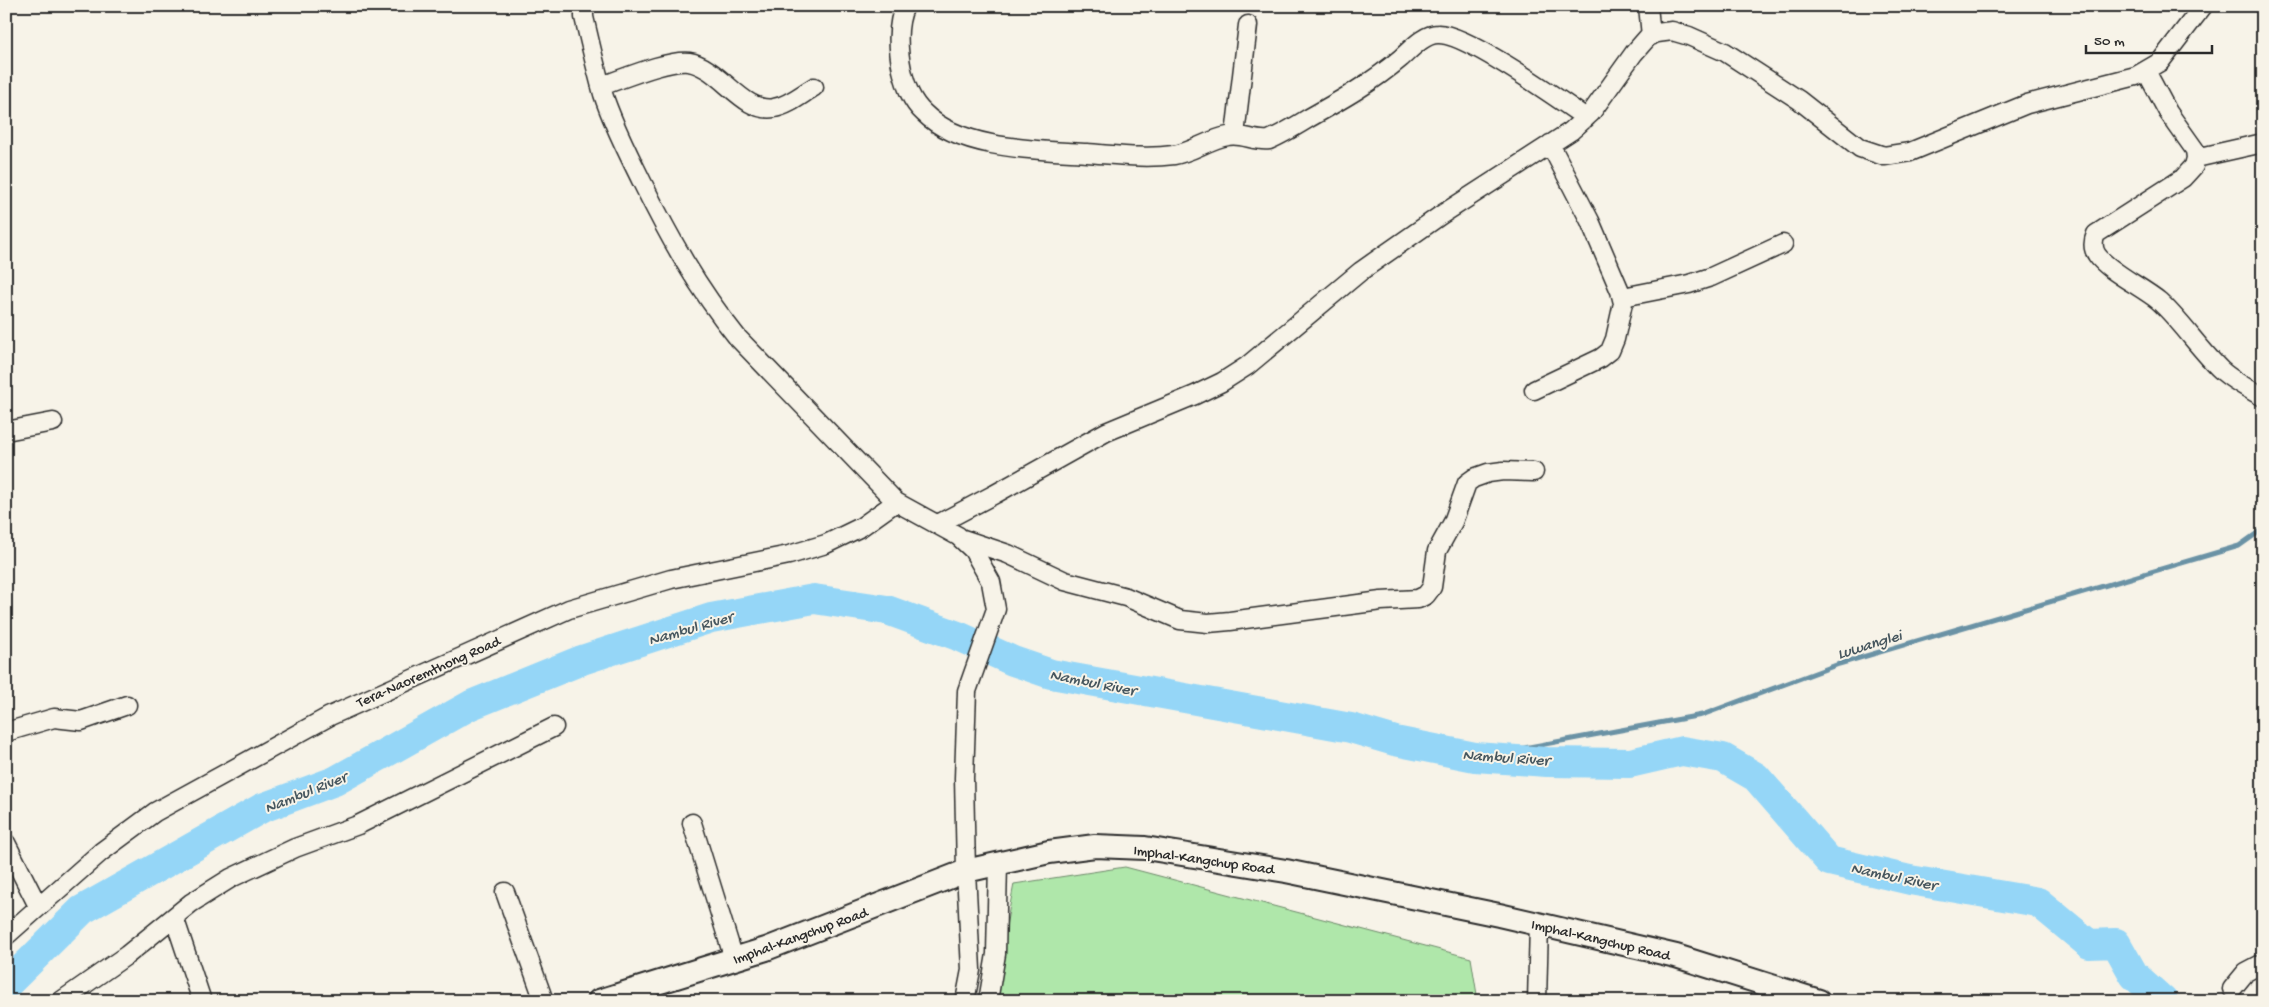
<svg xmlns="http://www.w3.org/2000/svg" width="2269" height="1007" font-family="'Gochi Hand',sans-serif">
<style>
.green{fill:#afe7aa;stroke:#6d896a}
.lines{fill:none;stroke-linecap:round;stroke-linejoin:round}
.stream{stroke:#6b92a5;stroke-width:5}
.river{stroke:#95d6f7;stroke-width:30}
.minor-casing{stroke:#2b2b2b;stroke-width:21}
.major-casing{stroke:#2b2b2b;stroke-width:26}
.minor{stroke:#f7f3e8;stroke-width:18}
.major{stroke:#f7f3e8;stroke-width:22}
.labels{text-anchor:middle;stroke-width:4;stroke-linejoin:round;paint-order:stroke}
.street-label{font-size:15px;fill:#2b2b2b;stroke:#f7f3e8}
.water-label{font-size:16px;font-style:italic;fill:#46565e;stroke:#f7f3e8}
</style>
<rect width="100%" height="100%" fill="#f7f3e8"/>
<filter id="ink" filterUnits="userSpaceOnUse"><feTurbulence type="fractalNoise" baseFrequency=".02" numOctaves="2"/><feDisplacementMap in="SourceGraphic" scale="10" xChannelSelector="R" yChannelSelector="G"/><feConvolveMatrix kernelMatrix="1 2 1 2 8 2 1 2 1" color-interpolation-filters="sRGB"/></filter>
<g filter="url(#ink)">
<!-- green -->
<path class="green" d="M1125,867L1471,958L1478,1001H992L1014,884Z"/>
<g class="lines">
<!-- stream -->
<path class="stream" d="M1475,757L1702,715L1839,664L2239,546L2263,529"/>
<!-- river -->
<path class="river" d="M6,985L82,910L262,808L335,781L471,705L582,660L711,618L814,599L887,610L958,636L1013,661L1051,674L1351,728L1395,741L1475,757L1547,762L1630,763L1682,751L1723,758L1756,777L1829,861L1910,880L2038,902L2089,944L2116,943L2134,975L2163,1001"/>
<!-- minor casing -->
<g class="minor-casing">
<path id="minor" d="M584,6V17C590,43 596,69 603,94C613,125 628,153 642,182C670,239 697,287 737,337L896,502L958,536L973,550L991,582L996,609L967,691L964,778L966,871L971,970L965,1001
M905,6C896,24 898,51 902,70C906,86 911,101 924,113C961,150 1038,150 1087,153C1116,155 1145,159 1174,155C1193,152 1209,139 1228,136C1242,133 1254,142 1269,140C1283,134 1296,126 1309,118C1341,100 1373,82 1401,58C1411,49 1424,34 1438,34C1466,33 1560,100 1586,118
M1648,6L1651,36
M2146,71L2168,112L2195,150L2196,158L2194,166L2183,178L2096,234C2093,241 2092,248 2097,255C2108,271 2142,287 2159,301C2182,322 2199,349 2221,370C2233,381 2249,389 2263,397
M601,86C622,79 669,59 689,62C720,67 743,114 774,108C788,106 802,94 814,87
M1235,135L1248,25
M2196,158L2263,143
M1623,297L1689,284L1711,277L1783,244
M1534,390L1601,358L1610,351L1615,339L1623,303L1620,291L1590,221L1550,144
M6,431L53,422
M938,524L995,494L1106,432L1195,395L1222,382L1247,366L1361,271L1441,215L1571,131L1591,113L1634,53L1648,37L1657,33L1672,31L1689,36L1725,52L1799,100L1860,148L1884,156L1910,152L2027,104L2136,76L2160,62L2203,6
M963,539L1008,554L1065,581L1126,597L1180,620L1208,623L1230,621L1381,601L1418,599L1426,595L1432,587L1437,551L1453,522L1467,483L1474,478L1488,473L1503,471L1534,472
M6,732L54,718L81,721L127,705
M692,823L734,959
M6,843L38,906
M505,892L544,1001
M174,917L202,1001
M6,936L101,852L155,812L330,716L569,609L671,579L789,555L826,544L861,527L896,502
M2232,989L2246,972L2263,963
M61,1001L127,955L191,903L231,878L295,848L358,825L554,727
M988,1001L996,954L998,863
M1537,1001L1539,924"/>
</g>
<!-- major casing -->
<g class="major-casing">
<path id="major" d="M599,1001L766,949L966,871L1049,852L1095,846L1145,848L1286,871L1499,915L1676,956L1819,1001"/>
</g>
<!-- minor -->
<use href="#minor" class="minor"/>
<!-- major -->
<use href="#major" class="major"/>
</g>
</g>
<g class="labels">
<!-- street labels -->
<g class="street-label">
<text transform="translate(428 671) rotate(-24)" y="5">Tera-Naoremthong Road</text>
<text transform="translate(1204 859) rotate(8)" y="5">Imphal-Kangchup Road</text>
<text transform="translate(800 935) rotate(-20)" y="5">Imphal-Kangchup Road</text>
<text transform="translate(1601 939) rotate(13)" y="5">Imphal-Kangchup Road</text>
</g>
<!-- water labels -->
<g class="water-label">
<text transform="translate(690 627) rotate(-16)" y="6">Nambul River</text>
<text transform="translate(1869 643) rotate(-17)" y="6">Luwanglei</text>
<text transform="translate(1093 681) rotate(11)" y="6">Nambul River</text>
<text transform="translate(1506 756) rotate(4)" y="6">Nambul River</text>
<text transform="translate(305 791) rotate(-22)" y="6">Nambul River</text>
<text transform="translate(1894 875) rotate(12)" y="6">Nambul River</text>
</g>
</g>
<!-- margin -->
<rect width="2269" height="1007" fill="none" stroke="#f7f3e8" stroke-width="25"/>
<rect x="12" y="12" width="2244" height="982" fill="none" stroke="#2b2b2b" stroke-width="2" filter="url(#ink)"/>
<!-- scale -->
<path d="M2086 45v8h126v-8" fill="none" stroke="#2b2b2b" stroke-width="2.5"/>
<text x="2094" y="45" font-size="15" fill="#2b2b2b" stroke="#f7f3e8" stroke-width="4" paint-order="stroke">50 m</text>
</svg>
